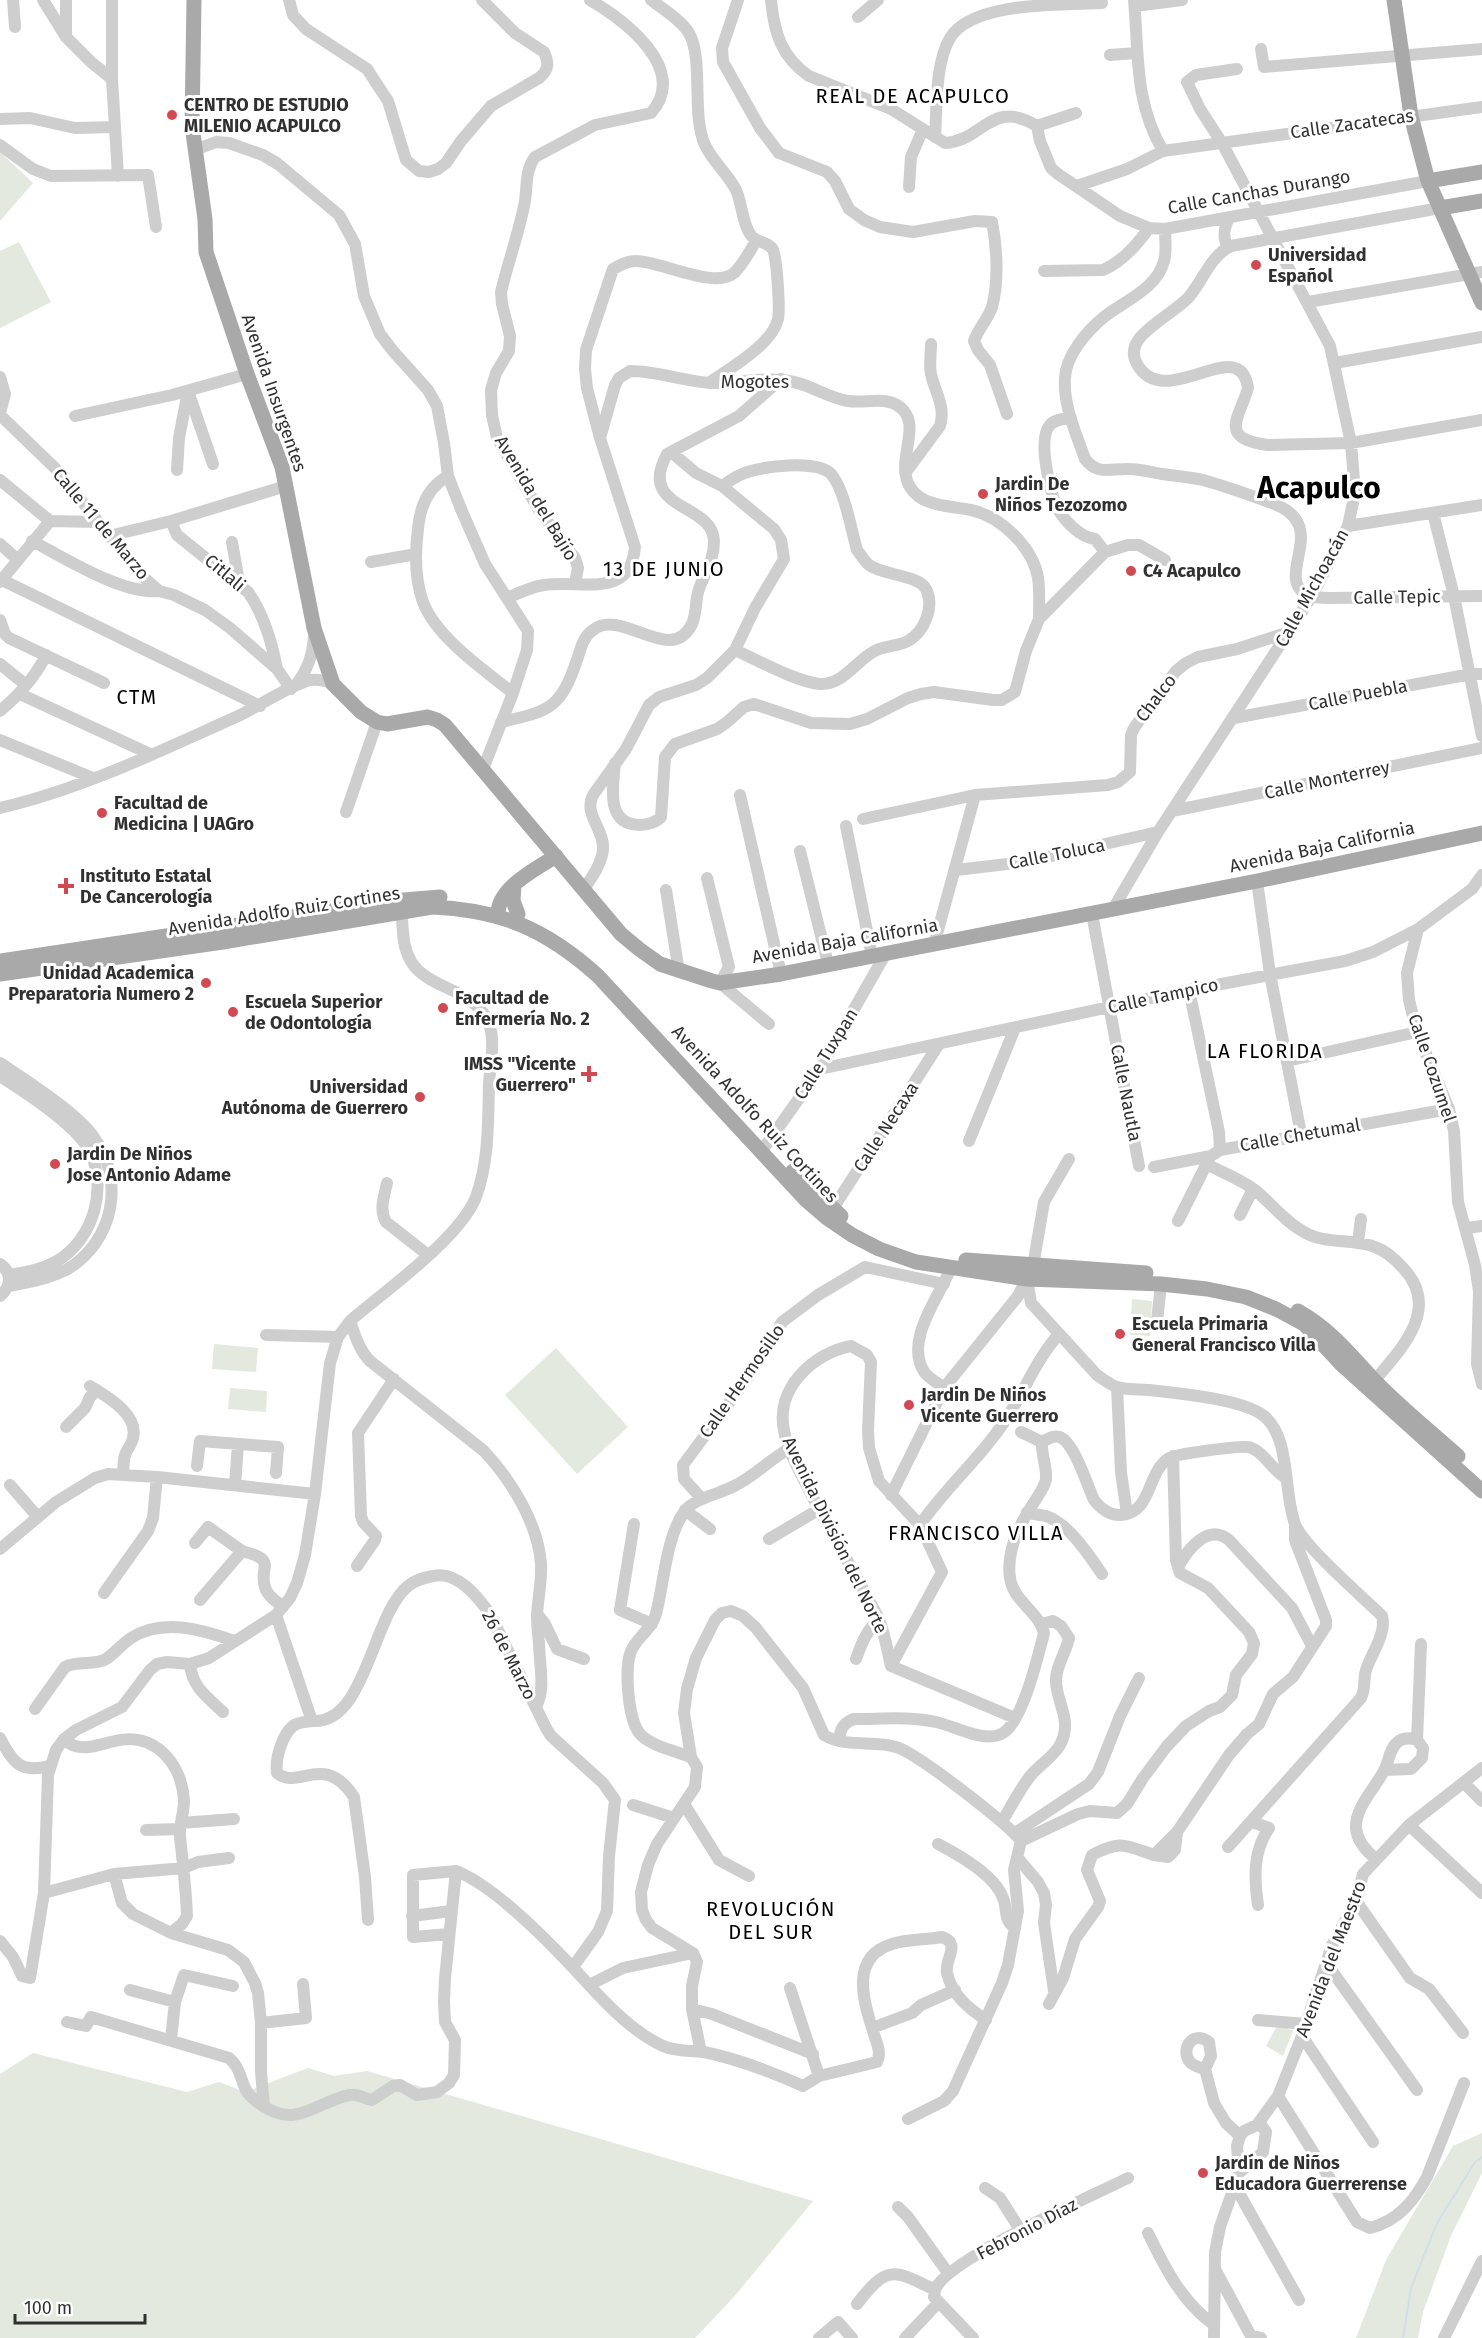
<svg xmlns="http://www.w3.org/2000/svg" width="1482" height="2338" font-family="'Fira Sans',sans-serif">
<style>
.green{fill:#e3e9de}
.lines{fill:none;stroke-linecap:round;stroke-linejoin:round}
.stream{stroke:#cfdfe9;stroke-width:2}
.minor{stroke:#cecece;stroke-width:12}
.major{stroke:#a9a9a9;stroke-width:15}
.poi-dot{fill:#d14a53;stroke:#fff;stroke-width:2}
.labels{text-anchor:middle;stroke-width:6;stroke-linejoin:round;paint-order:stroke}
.poi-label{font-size:18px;font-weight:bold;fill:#313131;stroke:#fff;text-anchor:start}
.street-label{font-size:18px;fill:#313131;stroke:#fff}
.neighbourhood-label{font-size:20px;letter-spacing:1.5px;fill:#000;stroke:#fff}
.town-label{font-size:30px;font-weight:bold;fill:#000;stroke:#fff}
</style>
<rect width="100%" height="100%" fill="#fff"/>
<!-- green -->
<path class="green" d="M0,152L33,183L0,221Z
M19,242L51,302L0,328V251Z
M1132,1299L1152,1301L1150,1336L1130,1335Z
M214,1344L258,1348L256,1372L212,1369Z
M556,1348L628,1427L577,1474L505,1395Z
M230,1388L267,1391L266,1412L228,1409Z
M1278,2024L1293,2031L1283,2056L1266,2046Z
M33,2053L187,2092L219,2082L245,2092L308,2068L334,2076L367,2071L813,2201L733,2298L695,2338H0V2074Z
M1482,2133V2173L1451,2236L1423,2312L1418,2338H1356L1386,2260L1453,2146Z"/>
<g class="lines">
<!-- stream -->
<path class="stream" d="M1403,2338L1411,2288L1437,2223L1475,2162L1482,2157"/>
<!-- minor -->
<path class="minor" d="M13,0L15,27
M43,0L66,37L91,62L112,79
M112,0V79L118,176
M289,0L293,15L306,29L367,69L388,101L406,160L419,171L429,172L438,169L446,163L461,141L491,106L539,78C549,70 549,63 544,52L515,33L482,0
M651,0C663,9 681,20 689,33C704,60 691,114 705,145C713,162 728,174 736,190C742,203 742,222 750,234C756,243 765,241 772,248C777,253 780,310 778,319C772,345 730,368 709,383
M738,0L722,48L723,62L760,128L779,153L827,172L835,181L849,209L864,220L880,227L913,232L975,221L992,222C997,247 999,282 992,307C988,319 978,329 974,341L978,350L990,365L1007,414
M771,0C774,32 781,57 809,76L891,109L945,143C983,141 991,98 1037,126L1040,141L1051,168L1058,174L1120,216L1149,228L1165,229L1428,181
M1134,0C1139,55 1134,101 1163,151
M1135,6L1182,0
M858,17L878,0
M66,35V0
M1261,49L1264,67L1482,49
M1110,55L1136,53
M0,119L30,118L75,128L114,127
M1037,126L1076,113
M935,137C937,108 935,63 950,38C972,1 1063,5 1102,3
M0,145L33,169L51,176L148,175L156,227
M195,150L216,142L229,143L263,155L278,164L339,215L355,244L364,296L380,334L393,351L428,390L437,406L444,443L448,476L461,509L485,564L528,631L527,650L513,693L483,769
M1077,186L1127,169L1163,151L1482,107
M909,187L911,157L923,129
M1440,208L1231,246C1210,256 1203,281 1188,298C1175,311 1148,326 1139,339C1133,347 1132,355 1137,364C1165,414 1240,331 1248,388C1240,417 1217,438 1267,445L1351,443L1482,420
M1165,229C1165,239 1167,252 1164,261C1157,289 1124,301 1104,317C1087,331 1066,355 1065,378C1063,405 1076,433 1085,459C1098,476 1111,468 1130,469C1141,469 1152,473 1162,474C1176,476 1190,477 1203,480C1225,486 1247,494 1269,502C1333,523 1276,573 1304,593C1311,598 1322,598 1330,598L1482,596
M1228,247C1222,237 1224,228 1229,218
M1044,271L1103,270C1122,262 1137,245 1149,228
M1308,302L1482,272
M1335,363L1482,337
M0,377L5,394L0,413
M188,391L213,464
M0,415L55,468L141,575L159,591L174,595L205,610L230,628L277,669L291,689
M75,416L172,395L247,374
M1071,418C1064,419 1055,419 1050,425C1037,439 1050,491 1057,507C1064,521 1080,537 1095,539L1105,552
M600,438L615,385L619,378L630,371C657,371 683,381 711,383C735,384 759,377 783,380C807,382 825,397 848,401C866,404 890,394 904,411C922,432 888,472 918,496C931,506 955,507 971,510C1000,516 1033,547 1038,578C1040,591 1039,606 1039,619
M177,470L179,438L188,391
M906,472L940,426C946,406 935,393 931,374C929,365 931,354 931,344
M448,476C428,487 420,506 418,529C415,552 415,580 423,602C436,637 484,670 513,693
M0,480L50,521L97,522
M722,486C728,482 735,477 742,474C759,466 820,459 832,475C845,492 851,529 857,550C861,555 864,561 869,565C882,575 919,575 926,589C935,607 924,632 908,641C897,647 884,645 873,652C855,662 843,685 820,684C797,682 757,660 735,650
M1433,513L1454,596L1482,736
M171,521L177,535L248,592C263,613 272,643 277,669
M1348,526L1482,505
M109,536L171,521L286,486
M32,541C65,558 123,595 159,591
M232,542L239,582
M0,544L18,560
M371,562L416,554
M2,580L260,706
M0,582L50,521
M575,583L578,568L575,558L539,510L497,438L492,415L491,390L496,373L509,351L510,336L502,304L501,292C508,263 518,235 524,206C528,189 524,171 535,157L595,125L651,113C690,69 624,20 590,0
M508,598C520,592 531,587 544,585C580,579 630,601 635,547L600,438L587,388L585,369L586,350L613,269C620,265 627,261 635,261C659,260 716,291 735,272C743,264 750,251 756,241
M0,620L5,634L9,638L104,683
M0,664L26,685
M296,685C308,669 313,655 314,635
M20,694L150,754
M0,711C19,695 35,678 46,655
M1234,718L1471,674H1482
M501,722C551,711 561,708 578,657C581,647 584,636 593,630C622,607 671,667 692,624C697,613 695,600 699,589C705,572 714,561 714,541C713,502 636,511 667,454L739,416L781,379
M0,740L93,778
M615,763C613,786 605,825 640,825C647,825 657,822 661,817L665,757L675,744L717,729L726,723L744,707L754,704L811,723L850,724L867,719L908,698L921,694L934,692L993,700H1002L1015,692L1026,651L1039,619L1105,552L1128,545H1139L1165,560
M740,795L781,974
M0,808C82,789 160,751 236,717C256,708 292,684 311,680C319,679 326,681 333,684
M1172,811L1482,748
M346,812L377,722
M863,819L975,795L1108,785L1118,782L1130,772L1131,735L1134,728L1176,671L1186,663L1198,657L1237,649L1289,632
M846,826L872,956
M800,851L828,964
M956,870L1025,862L1158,832
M707,878L729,967L720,983L769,1024
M1257,881L1270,974L1301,1134
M584,889C592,877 601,865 603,850C605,830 583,814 593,795L626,749L649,705L659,697L696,685L707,678L735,650L755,608L784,559L781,540L774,529L722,486L696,473L671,452
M666,890L679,972
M1113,909L1158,832L1312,596L1348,526L1355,493L1351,443L1330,346L1222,143L1200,109L1187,82L1196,75L1237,69
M1092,914L1139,1166
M1418,929L1407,973L1409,1000L1417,1032L1449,1109L1454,1131L1458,1202L1475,1265L1479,1291L1477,1364L1482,1384
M934,945L975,795
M1189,990L1219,1132L1220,1150
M1287,1061L1417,1032
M0,1063C25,1080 76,1112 93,1136C126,1180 114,1242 66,1270C48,1279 28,1283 9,1286
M820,1069L1189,990L1345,961L1373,952L1418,929L1472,889L1482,875
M0,1076C25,1092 73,1123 88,1148C109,1186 94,1239 57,1261C42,1270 26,1272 9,1275
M969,1141L1015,1028
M761,1152L820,1069L886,953
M1206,1164C1222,1172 1240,1179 1255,1190C1271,1203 1285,1222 1304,1232C1326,1245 1352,1238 1375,1247C1387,1251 1396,1260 1404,1269C1441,1309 1401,1349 1375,1380
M1154,1167L1211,1156L1220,1150L1449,1109
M387,1183C384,1197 379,1210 386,1222L428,1255
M832,1210L939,1044
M1240,1215L1253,1189
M1178,1221L1209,1159
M1467,1228L1482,1226
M1358,1242L1361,1219
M0,1264C13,1273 11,1287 0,1296
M1027,1279L1031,1303L1097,1375C1103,1379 1110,1385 1117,1387C1126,1390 1139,1389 1149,1390C1176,1393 1243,1399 1264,1416C1291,1438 1283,1492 1295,1524C1303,1546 1363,1597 1382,1616C1387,1633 1371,1654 1366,1670C1363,1680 1366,1688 1361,1698L1228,1847
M350,1321C355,1335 359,1350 370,1361L484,1451C511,1480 538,1523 541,1564C542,1581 538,1598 537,1615C537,1624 538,1634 539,1643C539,1661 546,1691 536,1706
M1157,1321L1161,1284
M266,1335L338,1337
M90,1386C106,1396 139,1414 133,1438C132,1444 127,1449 125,1455C123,1461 124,1468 123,1474
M1117,1387L1121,1472L1127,1514
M944,1388C938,1383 930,1379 925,1373C903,1342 939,1297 951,1268
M66,1427L85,1408L90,1397L97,1390
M1021,1432L1042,1442
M1042,1442C1048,1439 1053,1435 1060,1437C1075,1444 1087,1485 1094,1500C1100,1508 1110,1516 1121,1515C1153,1512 1146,1473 1169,1458C1175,1454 1237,1446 1247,1447C1262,1448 1272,1471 1286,1478
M1173,1456L1176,1560L1178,1567
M197,1466L200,1441L278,1447L276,1473
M10,1485L37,1516
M235,1485L238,1444
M891,1495L944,1388L1018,1296L1033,1266L1044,1202L1069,1159
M702,1499L684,1479L683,1465L749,1376L782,1322L818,1295L865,1267L944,1284
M685,1510L710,1529
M1027,1512C1033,1514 1040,1515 1046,1516C1069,1524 1089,1555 1102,1574
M634,1524L620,1610L652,1624
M920,1525C944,1490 976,1462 1000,1428C1022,1398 1034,1362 1059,1334
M769,1539L818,1510
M195,1543L208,1527L242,1551
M0,1549L56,1502L95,1478L108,1474L157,1477L315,1494
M357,1566L375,1540L376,1536L363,1522L361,1516L358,1433L394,1379
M104,1593L148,1531L153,1518L157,1477
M200,1600L242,1551C281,1561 256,1567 266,1590C269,1597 277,1602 283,1607
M276,1615L312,1721C366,1725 372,1615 408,1586C415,1580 423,1578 433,1576C457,1570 478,1597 490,1614L546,1728L551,1736L603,1783L615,1800L609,1856L607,1911L598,1932L573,1967
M538,1615L545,1624L557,1649L584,1659
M856,1659C862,1643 866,1631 879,1619
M190,1664C192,1687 207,1697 223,1712
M891,1666L942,1572L920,1525L879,1481L869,1448L868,1430L871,1362L867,1355L851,1346C813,1353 775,1389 784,1430C787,1448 796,1464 804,1480C827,1527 854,1571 878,1617C885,1633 887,1650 891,1666L1015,1718
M35,1709L65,1667C78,1660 94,1666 106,1659C115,1653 122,1644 131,1638C162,1618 201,1629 234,1641
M312,1721C305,1722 298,1722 293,1726C282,1735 275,1759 277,1773C298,1791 324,1751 354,1797L365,1877L368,1920
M0,1738C12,1762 21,1774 49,1766
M64,1739C79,1754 96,1745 115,1741C154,1731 182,1763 184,1801C184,1813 179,1825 180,1837C183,1864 186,1889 187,1916L182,1924L171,1933
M839,1741C840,1729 843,1723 854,1719C881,1719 911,1716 936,1722C955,1726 985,1744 1003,1733C1023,1721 1038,1656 1044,1633C1039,1612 1013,1601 1010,1578C1006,1552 1019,1525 1033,1504C1037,1497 1045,1487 1046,1479C1047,1467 1041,1454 1042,1442
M691,1757C676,1751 653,1747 641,1735C628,1723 624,1668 631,1651C637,1637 652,1629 656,1614C664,1583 666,1538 684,1512C695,1497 721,1494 736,1485C756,1475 770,1459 789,1449
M1384,1770L1411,1769L1422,1758L1423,1748L1417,1740L1421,1644
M1464,1783L1482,1801
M684,1804L719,1860L749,1876
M633,1805L674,1818
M1002,1822C1011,1806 1020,1789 1031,1775C1040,1765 1054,1756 1060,1745C1073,1721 1057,1704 1056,1682C1055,1667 1066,1653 1069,1638L1061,1626L1053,1621L1042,1624
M1252,1822L1269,1828C1253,1851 1254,1878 1258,1905
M181,1823L234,1819
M1409,1825L1482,1893
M146,1830L180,1829
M1015,1833L1089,1784L1098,1772L1120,1716L1139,1678
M1021,1841L1078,1814L1090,1811L1117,1813L1127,1804L1143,1778L1167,1746L1186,1726L1209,1711L1220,1707L1232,1695L1236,1675L1252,1654L1254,1643L1249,1632L1208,1588L1180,1573L1178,1567C1188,1549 1208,1523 1229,1540L1292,1608L1312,1646
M938,1844C959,1855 995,1875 1003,1898C1008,1910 1003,1920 1015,1928
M1154,1855L1168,1857L1175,1850L1177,1832
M1017,1857L1038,1882L1044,1893L1046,1905L1044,1923L1054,1991
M1376,1859C1366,1851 1357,1841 1356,1828C1355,1807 1376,1787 1385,1769C1389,1760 1390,1747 1399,1741C1405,1737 1411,1738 1417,1740
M114,1874L122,1903L133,1914L171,1933L228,1950L244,1962L255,1983L258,1993L261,2023V2072L264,2107
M44,1893L114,1874L184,1868L198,1862L229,1858
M1356,1901L1410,1978L1429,1989L1463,2033
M412,1916L451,1911
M449,1934L413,1937V1875L456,1871
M0,1941L13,1957L22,1976L30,1978L44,1893L48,1775L56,1750L64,1739L76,1730L122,1707L150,1670L157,1664L167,1662L190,1664L209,1658L276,1615L290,1598L297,1583L305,1555L315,1494L330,1363L338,1337L350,1321C385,1291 460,1238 476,1197C489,1161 488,1122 489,1085C490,1062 498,1033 484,1014C458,979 406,991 403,932C402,923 401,914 403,905
M1327,1964L1417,2090
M589,1985C610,2008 635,2033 663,2046C676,2052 690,2050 704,2052C738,2059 772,2072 803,2086L819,2076L877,2062C882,2052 876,2042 873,2031C863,2000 850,1957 892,1944C907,1939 926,1940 942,1937C962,1944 944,1959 947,1973C952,1995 968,2008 986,2020
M790,1988L819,2076
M130,1990L175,2002
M1049,2004L1063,1978L1075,1939L1098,1907L1100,1901L1087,1870L1092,1855C1121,1840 1124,1845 1154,1855L1177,1832L1229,1755L1247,1734L1259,1724L1273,1694L1293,1677L1326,1626V1620L1295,1540V1525
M692,2009L712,2014L813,2054
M1258,2020L1306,2024
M67,2022L86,2026L91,2017L229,2058C240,2067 240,2078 246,2090C249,2096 257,2102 263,2106C298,2129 317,2101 350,2095C358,2093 364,2099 372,2100L393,2086L400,2085L417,2095L437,2092L449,2083L454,2075L455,2040L445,2022L444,2002L445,1978L456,1871C498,1887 558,1951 589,1985L623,1968L693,1953
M261,2023L306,2018L303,1984
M872,2028L912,2013L921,2005L955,1990
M1302,2036L1373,2142
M171,2039L175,2002L184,1975L233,1986
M701,2052L692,2009V1986L697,1962L693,1953L652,1928L646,1920L642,1910L641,1892L648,1865L657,1844L695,1787L697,1767L691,1757L684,1713L687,1689L696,1658L715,1620L722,1613L731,1611L743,1616L756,1628L803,1688L824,1735C845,1748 874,1740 896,1747C917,1753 1007,1823 1021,1841
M1205,2069C1201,2068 1195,2066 1191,2063C1179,2051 1192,2029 1209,2042L1211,2056L1205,2069L1214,2103L1226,2123L1240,2136
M1278,2096L1357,2222L1370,2228C1398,2221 1414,2201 1427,2177L1464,2083
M908,2119L944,2101L953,2091L1002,1983L1008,1965L1018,1911L1014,1870L1021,1841
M1239,2173L1263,2152L1266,2132L1259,2122
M1235,2186L1299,2300
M985,2188L1000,2198L1021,2231
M898,2207L908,2217L948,2273
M1148,2233C1165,2268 1182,2302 1214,2325
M1215,2269L1251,2336L1261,2338
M935,2290C945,2260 1094,2195 1128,2178
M935,2290L934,2297L973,2338
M857,2304C887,2265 893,2269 935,2290
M819,2338L838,2322L852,2338
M905,2338L939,2302
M1214,2338L1215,2252L1220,2227L1239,2173L1237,2146L1240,2136L1244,2131L1257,2125L1278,2096L1302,2036L1332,1945L1356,1901L1363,1874L1409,1825L1482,1768
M1444,2338L1482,2261"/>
<!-- major -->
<path class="major" d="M194,0L192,126L205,219L206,252L247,374L282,467L314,628L333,684L361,712L377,722L387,724L428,717L437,720L445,725L621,934L639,949L660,964L712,981L720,983L781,974L1257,881L1482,833
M1394,0L1411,116L1428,181L1482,303
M1428,181L1482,172
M1440,208L1482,201
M514,885L513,901L518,914
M498,915C497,888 535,870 556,856
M0,961L404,900L440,897
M0,974L223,942L432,907C501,910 546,929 598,976L805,1199L827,1218L852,1235L879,1249L916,1262L1027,1279L1161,1284L1207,1289L1246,1297L1276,1309L1304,1324L1341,1364L1482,1491
M793,1171L841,1216
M966,1260L1146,1273
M1298,1311C1329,1328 1350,1354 1374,1380C1400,1407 1430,1431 1458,1456"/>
</g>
<!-- markers -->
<g class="poi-dot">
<circle cx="172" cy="115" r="6"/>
<circle cx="1256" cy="265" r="6"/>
<circle cx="983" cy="494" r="6"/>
<circle cx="1131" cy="571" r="6"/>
<circle cx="102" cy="813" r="6"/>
<path d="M63 877h6v6h6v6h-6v6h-6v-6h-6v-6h6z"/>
<circle cx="206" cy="983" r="6"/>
<circle cx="443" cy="1008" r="6"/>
<circle cx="233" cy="1012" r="6"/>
<path d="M586 1065h6v6h6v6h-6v6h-6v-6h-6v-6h6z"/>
<circle cx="420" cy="1097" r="6"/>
<circle cx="55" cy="1164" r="6"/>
<circle cx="1120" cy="1334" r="6"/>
<circle cx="909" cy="1405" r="6"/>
<circle cx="1203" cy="2173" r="6"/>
</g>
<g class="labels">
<!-- poi labels -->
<g class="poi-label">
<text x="184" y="111">CENTRO DE ESTUDIO<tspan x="184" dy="21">MILENIO ACAPULCO</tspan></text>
<text x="1268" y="261">Universidad<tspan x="1268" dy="21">Español</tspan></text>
<text x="995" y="490">Jardin De<tspan x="995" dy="21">Niños Tezozomo</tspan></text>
<text x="1143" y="577">C4 Acapulco</text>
<text x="114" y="809">Facultad de<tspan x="114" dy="21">Medicina | UAGro</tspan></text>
<text x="80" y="882">Instituto Estatal<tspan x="80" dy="21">De Cancerología</tspan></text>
<text x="194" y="979" text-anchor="end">Unidad Academica<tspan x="194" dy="21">Preparatoria Numero 2</tspan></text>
<text x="455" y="1004">Facultad de<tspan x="455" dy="21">Enfermería No. 2</tspan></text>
<text x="245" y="1008">Escuela Superior<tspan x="245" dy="21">de Odontología</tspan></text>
<text x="576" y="1070" text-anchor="end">IMSS "Vicente<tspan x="576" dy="21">Guerrero"</tspan></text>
<text x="408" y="1093" text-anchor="end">Universidad<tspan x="408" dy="21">Autónoma de Guerrero</tspan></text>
<text x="67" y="1160">Jardin De Niños<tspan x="67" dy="21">Jose Antonio Adame</tspan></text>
<text x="1132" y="1330">Escuela Primaria<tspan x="1132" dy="21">General Francisco Villa</tspan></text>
<text x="921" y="1401">Jardin De Niños<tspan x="921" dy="21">Vicente Guerrero</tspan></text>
<text x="1215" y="2169">Jardín de Niños<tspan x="1215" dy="21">Educadora Guerrerense</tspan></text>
</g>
<!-- street labels -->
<g class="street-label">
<text transform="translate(1352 124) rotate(-8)" y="6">Calle Zacatecas</text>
<text transform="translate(1259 192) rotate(-10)" y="6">Calle Canchas Durango</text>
<text x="755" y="388">Mogotes</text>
<text transform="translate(274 393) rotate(71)" y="6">Avenida Insurgentes</text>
<text transform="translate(536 498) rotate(59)" y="6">Avenida del Bajío</text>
<text transform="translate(101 524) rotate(50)" y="6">Calle 11 de Marzo</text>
<text transform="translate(225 573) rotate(40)" y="6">Citlali</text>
<text transform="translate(1312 588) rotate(-61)" y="6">Calle Michoacán</text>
<text transform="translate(1397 597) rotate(-1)" y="6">Calle Tepic</text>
<text transform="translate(1358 695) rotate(-11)" y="6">Calle Puebla</text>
<text transform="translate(1156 698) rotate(-53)" y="6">Chalco</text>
<text transform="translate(1327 780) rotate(-12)" y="6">Calle Monterrey</text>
<text transform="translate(1322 847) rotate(-12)" y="6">Avenida Baja California</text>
<text transform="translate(1057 854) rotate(-11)" y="6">Calle Toluca</text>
<text transform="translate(284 911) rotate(-9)" y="6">Avenida Adolfo Ruiz Cortines</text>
<text transform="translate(845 941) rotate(-10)" y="6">Avenida Baja California</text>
<text transform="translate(1163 996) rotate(-12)" y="6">Calle Tampico</text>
<text transform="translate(826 1054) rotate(-58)" y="6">Calle Tuxpan</text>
<text transform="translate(1432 1068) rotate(71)" y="6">Calle Cozumel</text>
<text transform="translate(1126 1093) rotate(79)" y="6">Calle Nautla</text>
<text transform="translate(755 1114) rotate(47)" y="6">Avenida Adolfo Ruiz Cortines</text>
<text transform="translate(886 1127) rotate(-57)" y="6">Calle Necaxa</text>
<text transform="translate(1300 1135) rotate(-10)" y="6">Calle Chetumal</text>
<text transform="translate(742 1381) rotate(-55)" y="6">Calle Hermosillo</text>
<text transform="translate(835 1535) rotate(64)" y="6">Avenida División del Norte</text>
<text transform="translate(509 1655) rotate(63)" y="6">26 de Marzo</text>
<text transform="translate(1331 1959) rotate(-69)" y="6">Avenida del Maestro</text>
<text transform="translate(1027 2229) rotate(-28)" y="6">Febronio Díaz</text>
</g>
<!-- neighbourhood labels -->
<g class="neighbourhood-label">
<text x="913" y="103">REAL DE ACAPULCO</text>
<text x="664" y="576">13 DE JUNIO</text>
<text x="137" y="704">CTM</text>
<text x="1265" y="1058">LA FLORIDA</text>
<text x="976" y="1540">FRANCISCO VILLA</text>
<text x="771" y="1916">REVOLUCIÓN<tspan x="771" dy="23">DEL SUR</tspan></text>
</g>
<!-- town labels -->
<g class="town-label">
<text x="1319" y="498">Acapulco</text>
</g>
</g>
<!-- scale -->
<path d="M15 2314v9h130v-9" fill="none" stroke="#313131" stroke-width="3"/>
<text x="24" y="2314" font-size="18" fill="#313131" stroke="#ffffff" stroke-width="4.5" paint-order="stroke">100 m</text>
</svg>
